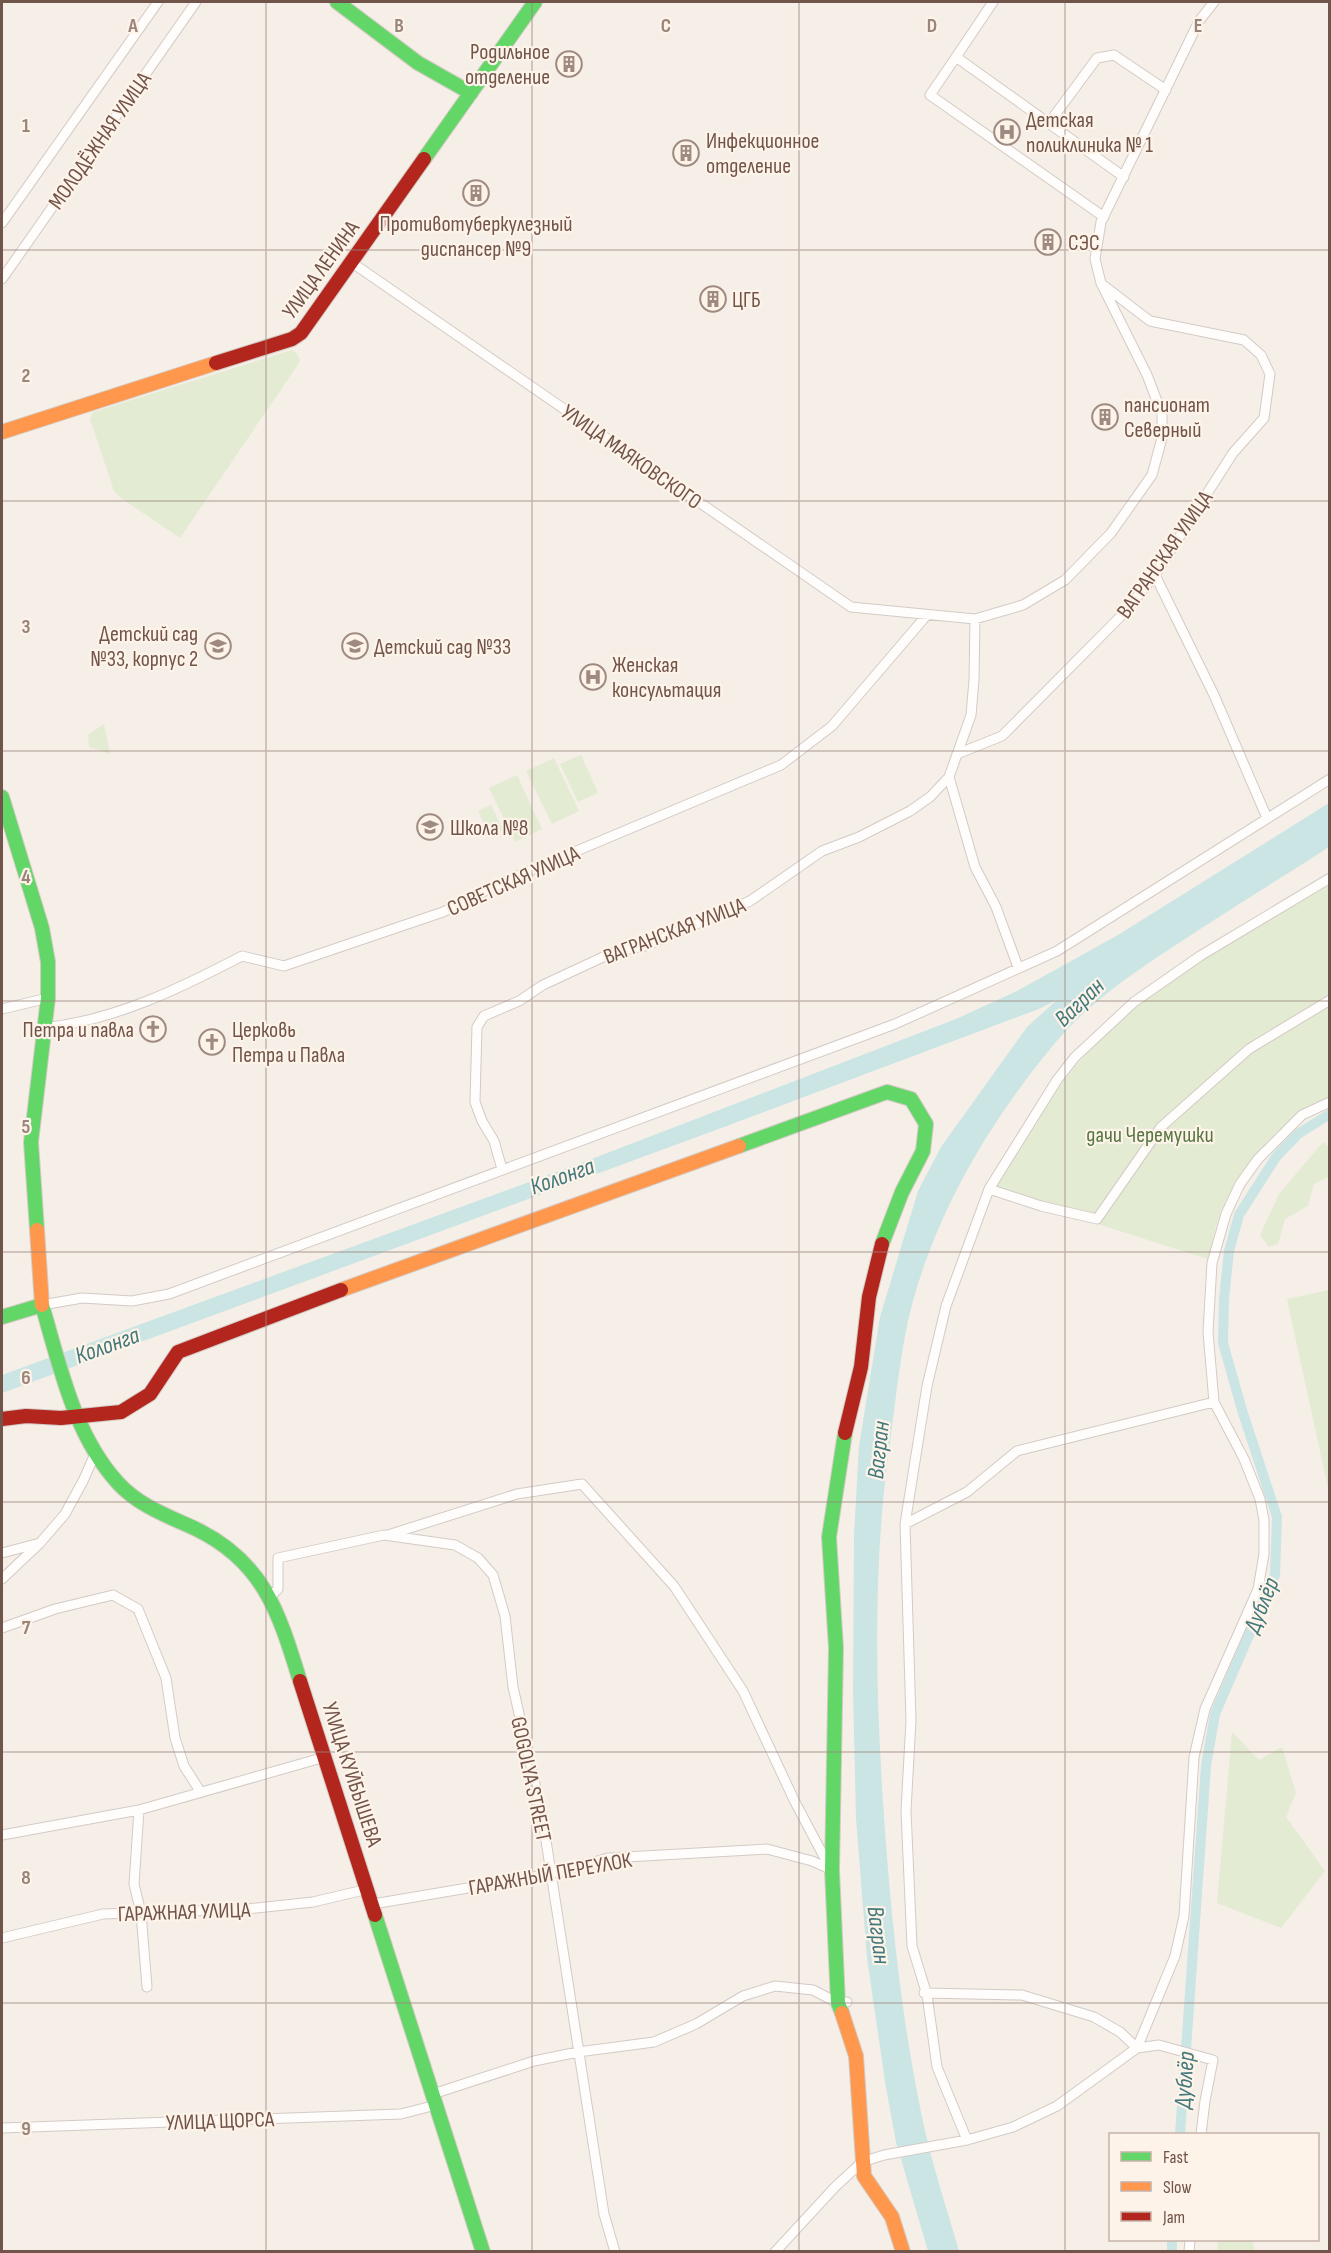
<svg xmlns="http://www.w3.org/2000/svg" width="1331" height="2253" font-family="'Sofia Sans Condensed',sans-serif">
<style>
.green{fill:#e3ebd3}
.water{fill:#cae5e4}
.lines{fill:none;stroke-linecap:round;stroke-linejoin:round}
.canal{stroke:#cae5e4;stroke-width:10}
.street-casing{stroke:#d4cac5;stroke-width:11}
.fast-casing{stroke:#d4cac4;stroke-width:16}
.slow-casing{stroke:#d4cac4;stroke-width:16}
.jam-casing{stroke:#d4cac4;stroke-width:16}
.street{stroke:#fefdfc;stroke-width:9}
.fast{stroke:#63d668;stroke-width:14}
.slow{stroke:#ff974d;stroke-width:14}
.jam{stroke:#b3261e;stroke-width:14}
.grid{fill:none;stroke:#9a857c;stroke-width:1.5;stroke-opacity:0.55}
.labels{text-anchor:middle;stroke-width:4.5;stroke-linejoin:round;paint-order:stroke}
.poi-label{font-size:22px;fill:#71544a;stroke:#fef3e8;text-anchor:start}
.street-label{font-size:22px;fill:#71544a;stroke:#fef3e8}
.park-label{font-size:22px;fill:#567742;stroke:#fef3e8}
.water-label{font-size:24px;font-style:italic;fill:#42797d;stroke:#fef3e8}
.grid-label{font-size:20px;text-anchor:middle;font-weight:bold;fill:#9a857c;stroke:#fef3e8;stroke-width:4.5;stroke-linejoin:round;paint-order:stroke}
</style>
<rect width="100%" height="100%" fill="#f5efe8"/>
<!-- green -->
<path class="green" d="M292,350L297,354L300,360L297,366L180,538L121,498L114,491L90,419L93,412Z
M104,724L110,754L89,747L88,735Z
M581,755L598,793L578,802L560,764Z
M554,758L579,811L552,824L526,771Z
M517,775L542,829L515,842L489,788Z
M491,805L503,830L490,836L478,811Z
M1329,885V1097C1279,1121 1242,1162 1220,1214C1215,1228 1212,1244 1208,1259L993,1191C1025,1140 1056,1084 1098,1041C1160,978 1253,929 1329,885Z
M1323,1142L1329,1147V1177L1314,1184L1308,1206L1285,1219L1278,1244L1269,1247L1260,1235L1279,1194Z
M1329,1290H1330L1329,1493L1287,1299Z
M1232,1732L1259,1760L1282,1747L1296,1793L1286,1817L1325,1871L1281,1928L1217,1903Z
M1218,2240H1252L1255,2251H1217Z"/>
<!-- water -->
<path class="water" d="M1329,803V847C1284,876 1239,904 1194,933C1144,966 1089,1000 1051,1048C993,1118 945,1198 918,1284C902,1333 898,1384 891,1434C873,1556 875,1679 883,1802C890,1906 900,2010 921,2112C930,2159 946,2205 959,2251H928L896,2142L886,2088L867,1958L856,1818L853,1690L854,1534L859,1446L880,1317L918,1191L941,1147L1027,1027L1058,999L1039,1009L724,1127L2,1393V1375L589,1160L956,1019L1017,991L1118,935Z"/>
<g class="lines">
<!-- canal -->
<path class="canal" d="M1180,2134L1206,1766L1215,1714L1275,1575L1277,1517L1242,1410L1223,1343L1224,1299L1229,1251L1239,1215L1276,1157L1298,1134L1330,1114
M1172,2252V2240"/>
<!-- street casing -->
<g class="street-casing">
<path id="street" d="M993,2L956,57L1124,177
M956,57L930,95L1104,217
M1049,123L1097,58L1114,55L1166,90
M2,223L158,2
M351,262L851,607L975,619L1023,605L1065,580L1111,533L1152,475L1162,438V414L1147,375L1101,283L1095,259L1101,222L1199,21L1214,2
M2,279L196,2
M1155,575L1214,695L1267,818
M975,619L974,680L971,715L949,777L975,867L996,907L1018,967
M957,754L1002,736L1123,614L1155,575L1233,453L1264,418L1270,374L1261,355L1244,340L1150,321L1103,285
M2,1009L48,998
M44,1028C115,1020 179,989 242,956L284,966L443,912L503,882L781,765L832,726L926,616
M502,1169L494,1141L482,1121L475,1102L477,1027L484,1016L519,1001L543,985L616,951L645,946L750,901L822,851L859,837L910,811L930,797L949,777
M989,1189L1041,1206L1097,1219L1161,1127L1249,1049L1330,1000
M42,1305L82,1298L132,1301L169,1294L895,1024L1057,951L1330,779
M905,1524L967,1492L1017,1451L1214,1402
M388,1535L517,1494L582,1484L674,1586L743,1691L795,1802L830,1868
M2,1553L40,1543L65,1514L83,1481L95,1454
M2,1579L39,1544
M270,1597L278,1589V1558L384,1535L455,1545L478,1558L493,1575L505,1616L513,1687L542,1815L604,2214L615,2252
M2,1628L55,1609L113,1595L138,1609L166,1678L175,1738L184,1766L200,1791
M139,1810L134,1884L141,1913L147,1987
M2,1835L139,1810L325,1757
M373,1904L551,1874L608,1858L767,1849L812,1861L832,1870
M2,1938L103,1914L246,1909L313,1902L368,1889
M924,1993L1022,1995L1094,2017L1120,2032L1137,2048
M1137,2048L1175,1956L1184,1916L1194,1757L1205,1709L1258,1589L1264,1554V1520L1260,1499L1244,1459L1214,1402L1208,1332L1212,1263L1226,1214L1240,1184L1258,1159L1302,1115L1330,1102
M433,2094L534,2061L578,2052L654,2042L696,2024L743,1996L775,1986L813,1990L838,2003L847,2002
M2,2128L401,2114L436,2105
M967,2140L937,2067L927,1995L912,1946L906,1811L911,1720L905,1524L927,1386L946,1306L989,1189L1057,1080L1075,1057L1134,1002L1200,956L1330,878
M775,2252L835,2187L862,2162L884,2155L967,2140L1013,2127L1057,2106L1137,2048L1159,2045L1213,2060L1205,2101L1201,2134
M1189,2252L1190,2240"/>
</g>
<!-- fast casing -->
<g class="fast-casing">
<path id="fast" d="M337,2L418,63L471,93
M424,159L535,2
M2,797L42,928L48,962V998L31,1142L37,1230
M739,1146L887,1092L911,1099L926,1124L923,1151L902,1192L882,1244
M2,1317L42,1305C60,1366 74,1435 118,1483C139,1506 168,1516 196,1529C264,1562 279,1613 300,1681
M375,1915L483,2252
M842,2013L838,2003L832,1870L836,1648L829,1537L845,1433"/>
</g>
<!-- slow casing -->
<g class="slow-casing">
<path id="slow" d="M2,432L216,363
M37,1230L42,1305
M341,1290L739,1146
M842,2013L856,2056L864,2176L892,2217L903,2252"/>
</g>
<!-- jam casing -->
<g class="jam-casing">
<path id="jam" d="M216,363L292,339L301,333L424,159
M2,1419L26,1416L61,1418L121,1412L150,1394L178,1352L341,1290
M845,1433L861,1367L869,1297L882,1244
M300,1681L375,1915"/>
</g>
<!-- street -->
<use href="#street" class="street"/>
<!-- fast -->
<use href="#fast" class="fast"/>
<!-- slow -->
<use href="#slow" class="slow"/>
<!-- jam -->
<use href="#jam" class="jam"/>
</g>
<!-- grid -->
<path class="grid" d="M266,2V2252M532,2V2252M799,2V2252M1065,2V2252M2,250H1330M2,501H1330M2,751H1330M2,1001H1330M2,1252H1330M2,1502H1330M2,1752H1330M2,2003H1330"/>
<!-- icons -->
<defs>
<g id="building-ring" transform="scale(1.35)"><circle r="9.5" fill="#fef3e8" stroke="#9f8a81" stroke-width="1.5"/><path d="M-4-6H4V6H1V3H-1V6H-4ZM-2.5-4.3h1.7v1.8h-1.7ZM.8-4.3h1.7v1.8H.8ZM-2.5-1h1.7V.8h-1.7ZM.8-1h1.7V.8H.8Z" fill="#9f8a81"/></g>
<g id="hospital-ring" transform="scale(1.35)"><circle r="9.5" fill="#fef3e8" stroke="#9f8a81" stroke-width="1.5"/><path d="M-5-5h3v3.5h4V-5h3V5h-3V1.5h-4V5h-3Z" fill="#9f8a81"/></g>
<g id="school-ring" transform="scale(1.35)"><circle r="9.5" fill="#fef3e8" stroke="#9f8a81" stroke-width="1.5"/><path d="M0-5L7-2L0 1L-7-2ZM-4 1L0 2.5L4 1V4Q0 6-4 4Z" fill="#9f8a81"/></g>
<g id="church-ring" transform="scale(1.35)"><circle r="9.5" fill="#fef3e8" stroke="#9f8a81" stroke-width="1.5"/><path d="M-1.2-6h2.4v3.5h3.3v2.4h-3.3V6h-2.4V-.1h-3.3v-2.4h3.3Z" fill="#9f8a81"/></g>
</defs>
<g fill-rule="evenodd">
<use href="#building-ring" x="569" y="64"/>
<use href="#hospital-ring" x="1007" y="132"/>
<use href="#building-ring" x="686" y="153"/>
<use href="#building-ring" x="476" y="193"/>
<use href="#building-ring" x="1048" y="242"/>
<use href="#building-ring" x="713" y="299"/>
<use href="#building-ring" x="1105" y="417"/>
<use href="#school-ring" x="218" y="646"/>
<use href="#school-ring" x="355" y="646"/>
<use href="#hospital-ring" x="593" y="677"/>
<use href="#school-ring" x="430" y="827"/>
<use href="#church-ring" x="153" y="1029"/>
<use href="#church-ring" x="212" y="1042"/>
</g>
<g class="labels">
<!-- poi labels -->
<g class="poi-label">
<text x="550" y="59" text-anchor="end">Родильное<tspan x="550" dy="25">отделение</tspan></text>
<text x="1026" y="127">Детская<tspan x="1026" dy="25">поликлиника № 1</tspan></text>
<text x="706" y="148">Инфекционное<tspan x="706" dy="25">отделение</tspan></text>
<text x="476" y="231" text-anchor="middle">Противотуберкулезный<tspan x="476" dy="25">диспансер №9</tspan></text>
<text x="1068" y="250">СЭС</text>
<text x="732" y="307">ЦГБ</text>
<text x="1124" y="412">пансионат<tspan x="1124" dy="25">Северный</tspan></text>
<text x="198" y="641" text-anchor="end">Детский сад<tspan x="198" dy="25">№33, корпус 2</tspan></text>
<text x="374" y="654">Детский сад №33</text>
<text x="612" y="672">Женская<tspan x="612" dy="25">консультация</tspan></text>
<text x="450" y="835">Школа №8</text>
<text x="134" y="1037" text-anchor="end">Петра и павла</text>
<text x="232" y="1037">Церковь<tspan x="232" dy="25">Петра и Павла</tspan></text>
</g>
<!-- street labels -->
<g class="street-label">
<text transform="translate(99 140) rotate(-55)" y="8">МОЛОДЁЖНАЯ УЛИЦА</text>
<text transform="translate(320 269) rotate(-54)" y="8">УЛИЦА ЛЕНИНА</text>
<text transform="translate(632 456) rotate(35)" y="8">УЛИЦА МАЯКОВСКОГО</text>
<text transform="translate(1164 554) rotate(-55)" y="8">ВАГРАНСКАЯ УЛИЦА</text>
<text transform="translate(513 880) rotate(-24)" y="8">СОВЕТСКАЯ УЛИЦА</text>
<text transform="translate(674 930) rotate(-21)" y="8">ВАГРАНСКАЯ УЛИЦА</text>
<text transform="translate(353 1774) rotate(72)" y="8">УЛИЦА КУЙБЫШЕВА</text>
<text transform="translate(532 1779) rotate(78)" y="8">GOGOLYA STREET</text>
<text transform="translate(550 1873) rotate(-10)" y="8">ГАРАЖНЫЙ ПЕРЕУЛОК</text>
<text transform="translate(184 1911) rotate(-2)" y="8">ГАРАЖНАЯ УЛИЦА</text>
<text transform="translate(220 2120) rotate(-2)" y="8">УЛИЦА ЩОРСА</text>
</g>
<!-- park labels -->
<g class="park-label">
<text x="1150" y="1142">дачи Черемушки</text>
</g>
<!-- water labels -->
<g class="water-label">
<text transform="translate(1079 1002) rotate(-44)" y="8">Вагран</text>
<text transform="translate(562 1176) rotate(-20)" y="8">Колонга</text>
<text transform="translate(107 1345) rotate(-20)" y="8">Колонга</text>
<text transform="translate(878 1450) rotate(-84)" y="8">Вагран</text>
<text transform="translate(1261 1605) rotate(-68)" y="8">Дублёр</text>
<text transform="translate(879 1935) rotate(83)" y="8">Вагран</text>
<text transform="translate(1184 2080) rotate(-86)" y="8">Дублёр</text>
</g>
</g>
<g class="grid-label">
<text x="133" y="32">A</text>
<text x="399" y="32">B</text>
<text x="666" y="32">C</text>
<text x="932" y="32">D</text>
<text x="1198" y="32">E</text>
<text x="26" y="132">1</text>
<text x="26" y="382">2</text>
<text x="26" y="633">3</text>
<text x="26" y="883">4</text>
<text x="26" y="1133">5</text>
<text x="26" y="1384">6</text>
<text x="26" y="1634">7</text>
<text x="26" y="1884">8</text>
<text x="26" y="2135">9</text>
</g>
<!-- border -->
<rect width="1331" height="2253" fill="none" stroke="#71544a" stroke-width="6"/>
<!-- legend -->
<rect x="1109" y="2133" width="210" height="108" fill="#fef3e8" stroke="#c6b3a9" stroke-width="1.5"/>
<rect x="1121" y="2152" width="30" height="9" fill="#63d668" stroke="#c6b3a9" stroke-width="1.5"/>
<text x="1163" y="2163" font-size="18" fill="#71544a">Fast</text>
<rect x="1121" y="2182" width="30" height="9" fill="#ff974d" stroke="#c6b3a9" stroke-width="1.5"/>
<text x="1163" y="2193" font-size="18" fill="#71544a">Slow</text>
<rect x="1121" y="2212" width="30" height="9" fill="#b3261e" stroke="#c6b3a9" stroke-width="1.5"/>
<text x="1163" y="2223" font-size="18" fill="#71544a">Jam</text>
</svg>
